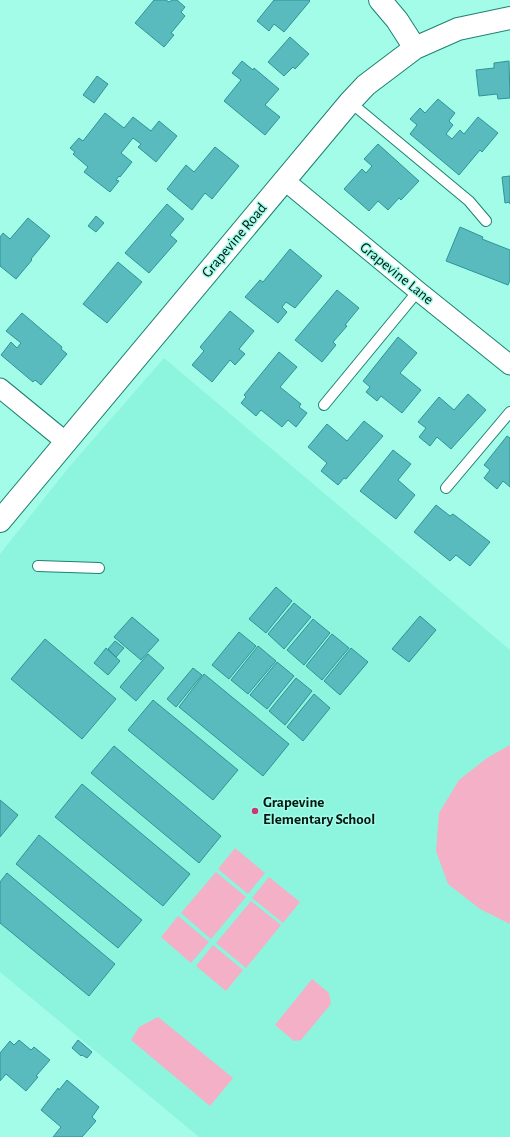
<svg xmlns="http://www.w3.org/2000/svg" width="510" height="1137" font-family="'Alegreya Sans',sans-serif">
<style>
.built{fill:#8df4de}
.green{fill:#f4b0c6}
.building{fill:#59bbbe;stroke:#2d9498}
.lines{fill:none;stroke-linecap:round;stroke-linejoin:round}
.lane-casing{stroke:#1e8171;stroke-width:12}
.street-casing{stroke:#1e8171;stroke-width:21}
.secondary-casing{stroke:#1e8171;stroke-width:24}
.lane{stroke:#fff;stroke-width:10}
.street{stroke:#fff;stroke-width:19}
.secondary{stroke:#fff;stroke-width:22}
.poi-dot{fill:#c53b76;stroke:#a2fce8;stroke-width:1.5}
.labels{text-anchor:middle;stroke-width:3;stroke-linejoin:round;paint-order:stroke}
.street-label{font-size:15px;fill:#001611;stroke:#a2fce8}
.poi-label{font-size:15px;font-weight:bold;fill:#001611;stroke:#a2fce8;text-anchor:start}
</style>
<rect width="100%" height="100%" fill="#a2fce8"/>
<!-- built -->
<path class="built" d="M164,358L510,650V1137H199L0,972V554L70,466Z"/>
<!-- green -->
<path class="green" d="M510,745V924L480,909L448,884L436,851L439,813L459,780L487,758Z
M235,848L265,873L248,894L218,869Z
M216,872L246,897L211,939L181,913Z
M269,877L300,902L283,923L252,898Z
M251,901L281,925L246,968L216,943Z
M178,916L209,942L191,963L161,937Z
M213,945L243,970L226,991L196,966Z
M312,979L329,993L331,1004L301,1040L294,1041L275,1025Z
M158,1017L233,1078L210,1106L131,1040L139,1027Z"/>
<!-- building -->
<path class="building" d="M154,0H166L169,2L172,0H177L185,7L181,12L185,16L171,33L174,35L164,47L135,23Z
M274,0H309L310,1L284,32L274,24L269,31L257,21Z
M290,37L309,54L295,69L293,67L284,76L268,62Z
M242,61L253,70L254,68L279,89L265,105L280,117L265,135L224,101L241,80L232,73Z
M509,61L510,98L498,99L497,94L479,96L476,70L494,68V63Z
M97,76L108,84L94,103L83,95Z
M438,99L455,113L449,121L453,125L446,134L452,139L460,130L464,134L478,117L498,133L482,152L480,150L459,175L410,134L417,125L410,119L420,108L425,113Z
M105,113L124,128L133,117L151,131L159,121L177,136L156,162L138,147L141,144L133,138L121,153L132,162L120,177L119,176L116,180L119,181L110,192L84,172L88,167L73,154L75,152L70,148L79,138L83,141Z
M378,144L419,181L401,200L399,198L388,210L378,201L369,211L344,189L362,169L366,173L372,166L364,159Z
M215,147L239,166L212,199L205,193L192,210L167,189L186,165L194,172Z
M510,176V204V202L505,203L502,177Z
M167,204L184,219L170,235L177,241L149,273L125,253Z
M96,216L104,223L96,232L88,226Z
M28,218L50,236L31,259L32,260L16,279L0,266V237L3,233L10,239Z
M460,227L483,237L482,239L510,250V280L508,285L446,261Z
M290,249L322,276L295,308L286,302L282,307L287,312L278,323L245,297L260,280L263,282Z
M118,262L142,282L107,323L83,304Z
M337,290L359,308L345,325L347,326L333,342L336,345L322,362L295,340Z
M230,311L254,331L239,349L245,354L235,365L230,360L212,382L192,365L204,351L200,347Z
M22,313L62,347L61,349L67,354L41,385L35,380L33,382L1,355L11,342L17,348L21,343L6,331Z
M398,337L417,353L400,373L421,390L402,413L381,396L377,401L366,392L370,387L363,381Z
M279,352L297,367L280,387L301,404L299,407L307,413L296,427L288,420L282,427L261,410L256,416L241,403L246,397L244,395Z
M468,394L486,410L451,449L437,437L430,446L419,437L426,428L418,422L439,397L454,410Z
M364,421L383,436L346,479L344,478L338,485L321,471L327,463L308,447L327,424L347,441Z
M507,436L510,438V487L503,481L497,489L484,478L490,470L484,465Z
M393,450L411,464L398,480L415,495L396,519L360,491Z
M436,505L450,516L453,514L490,542L470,566L456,555L450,561L414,532Z
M276,587L292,601L266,633L249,619Z
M294,603L311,617L284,649L268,634Z
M420,616L436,630L409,662L392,649Z
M132,617L159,640L141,660L114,637Z
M313,619L330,633L304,665L287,650Z
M239,632L256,646L229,679L212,665Z
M332,634L349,648L322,680L306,666Z
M45,639L116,699L82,739L11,679Z
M115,641L124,648L116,657L108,649Z
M258,646L276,661L248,694L231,680Z
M106,648L120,661L108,675L94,663Z
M351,648L368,662L340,695L324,681Z
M148,654L164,668L136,701L120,687Z
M277,662L294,676L267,709L250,695Z
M193,668L202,675L176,707L167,699Z
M204,674L289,744L263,776L179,707Z
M296,678L312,691L285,725L269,711Z
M314,694L330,708L303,741L287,727Z
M153,700L238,770L213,800L128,730Z
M114,746L221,836L199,863L91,773Z
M82,784L190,874L163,906L55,817Z
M0,800L18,815L0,837Z
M39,835L142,920L118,948L16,864Z
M7,873L115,964L89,996L0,923V882Z
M19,1040L31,1050L34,1047L50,1060L36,1076L38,1077L26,1091L6,1074L0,1081V1053L10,1041L14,1045Z
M78,1040L92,1052L87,1058L82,1055L81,1056L72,1048Z
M67,1080L99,1107L92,1117L96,1121L82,1137H53L61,1127L41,1110L58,1088L59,1090Z"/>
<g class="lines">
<!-- lane casing -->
<g class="lane-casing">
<path id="lane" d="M350,102L469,201L486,221
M324,405L418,291
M446,488L510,412
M38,566L99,568"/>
</g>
<!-- street casing -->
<g class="street-casing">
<path id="street" d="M284,180L418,291L510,365
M0,388L66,442"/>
</g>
<!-- secondary casing -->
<g class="secondary-casing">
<path id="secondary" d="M380,0L397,20L415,48
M0,521L350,102L366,85L415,48L458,29L510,18"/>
</g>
<!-- lane -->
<use href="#lane" class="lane"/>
<!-- street -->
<use href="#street" class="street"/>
<!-- secondary -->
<use href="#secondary" class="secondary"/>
</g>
<!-- markers -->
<circle class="poi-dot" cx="255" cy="811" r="4"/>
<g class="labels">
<!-- street labels -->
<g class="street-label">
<text transform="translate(234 240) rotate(-50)" y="5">Grapevine Road</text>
<text transform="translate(397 273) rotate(39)" y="5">Grapevine Lane</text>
</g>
<!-- poi labels -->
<g class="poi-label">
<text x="263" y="807">Grapevine<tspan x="263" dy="17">Elementary School</tspan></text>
</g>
</g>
</svg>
